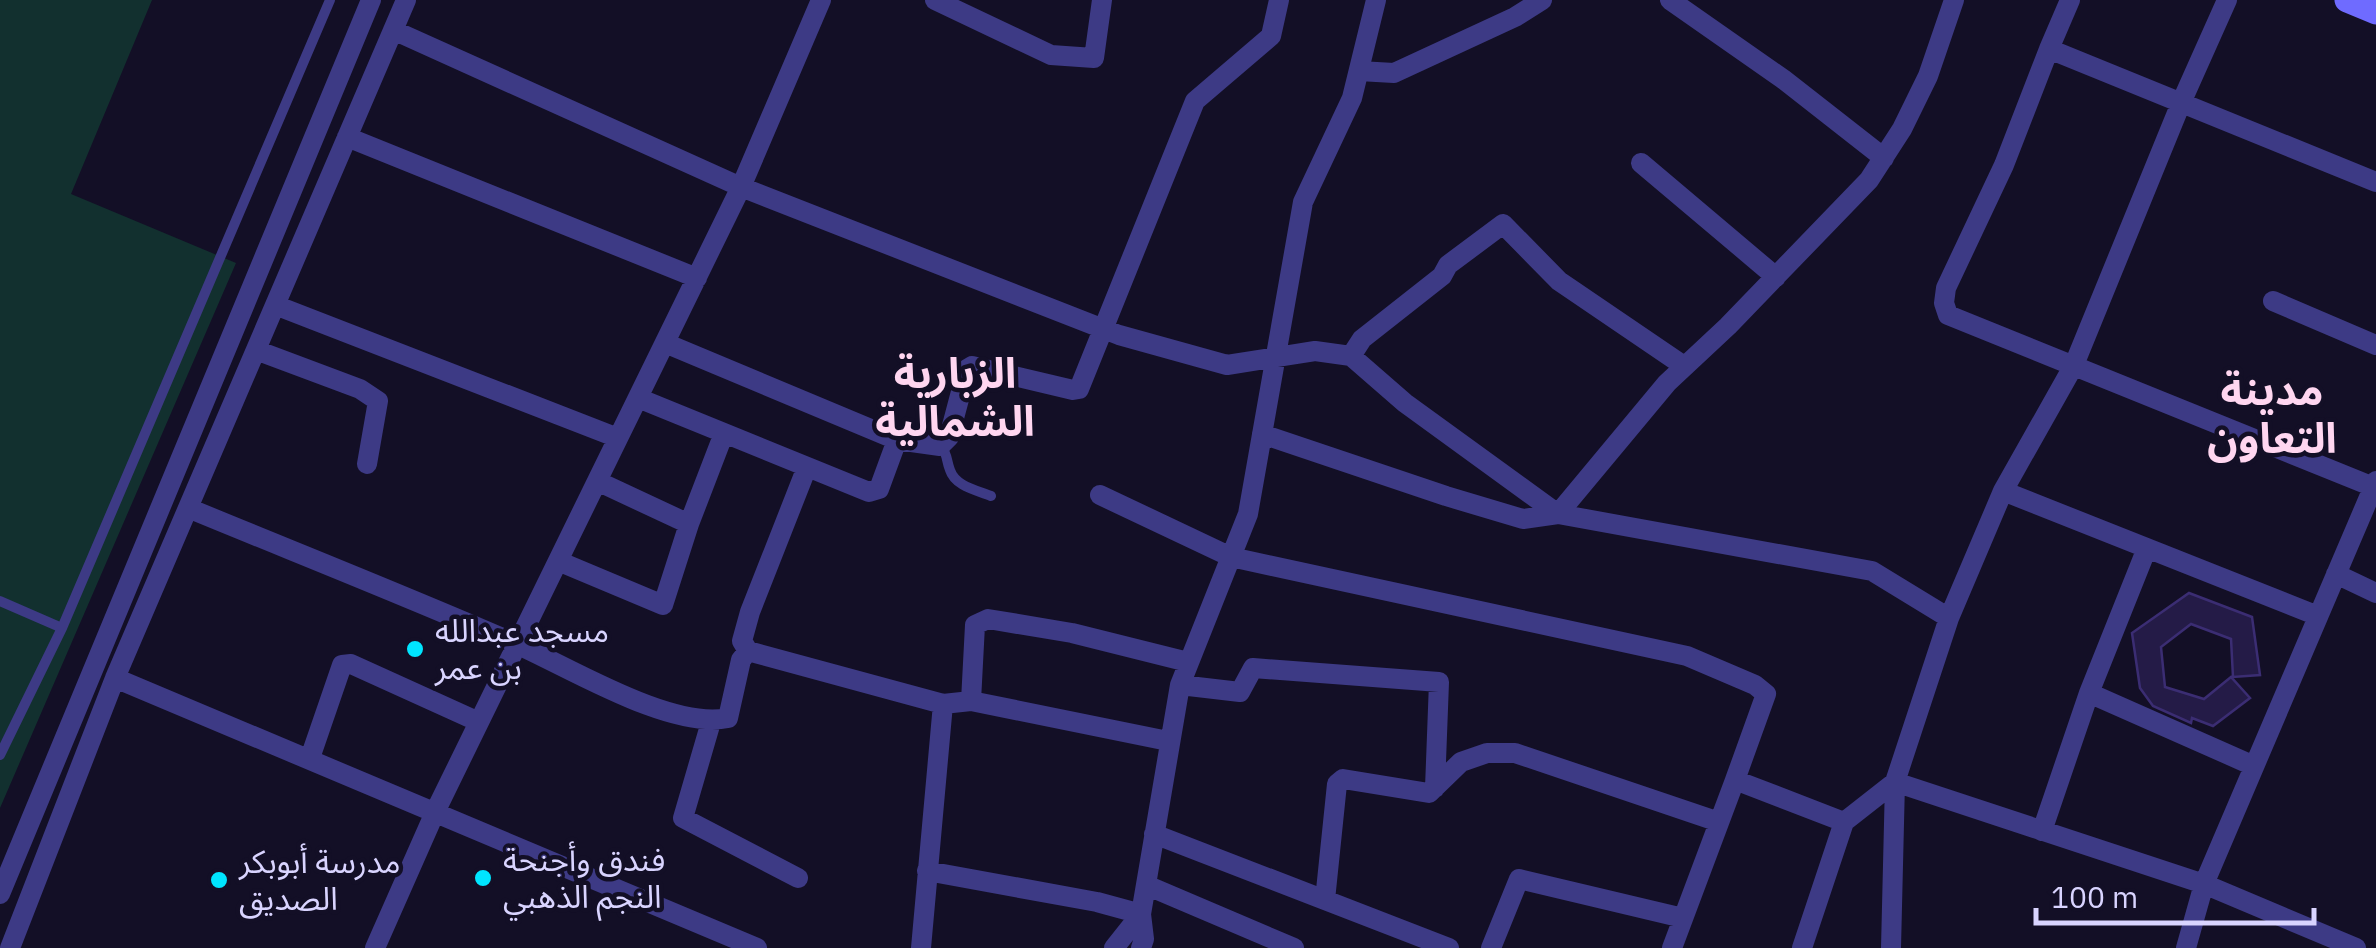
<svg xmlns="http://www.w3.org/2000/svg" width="2376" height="948" font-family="'IBM Plex Sans','Noto Sans Arabic',sans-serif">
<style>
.green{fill:#12302f}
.building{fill:#241b47;stroke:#3b2d73;stroke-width:2.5}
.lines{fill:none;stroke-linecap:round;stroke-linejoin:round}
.lane{stroke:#3d3a85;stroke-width:10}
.street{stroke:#3d3a85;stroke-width:20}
.secondary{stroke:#6f6bff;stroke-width:25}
.poi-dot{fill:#00e5ff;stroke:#130f26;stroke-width:4}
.labels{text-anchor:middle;stroke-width:9;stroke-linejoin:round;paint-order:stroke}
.poi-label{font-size:32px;fill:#d9d4ff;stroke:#130f26;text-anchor:start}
.district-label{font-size:42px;font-weight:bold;fill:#ffd6f0;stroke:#130f26}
</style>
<rect width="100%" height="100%" fill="#130f26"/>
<!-- green -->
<path class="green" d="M0,0H152L71,194L236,263L0,808Z"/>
<!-- building -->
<path class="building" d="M2189,593L2252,617L2260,675L2233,677L2231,639L2191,624L2161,647L2165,687L2204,699L2231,677L2250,698L2213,726L2192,718L2191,723L2153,706L2140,688L2132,633Z"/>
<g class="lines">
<!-- lane -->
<path class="lane" d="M941,446C948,455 946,460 950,470C955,486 976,490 991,496
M0,601L62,628
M0,755L62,628L330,0"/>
<!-- street -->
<path class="street" d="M935,0L1051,55L1094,58L1102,0
M1670,0L1783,79L1884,158
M2070,0L2049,49L2376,182
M393,30L741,187L1119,335L1227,365L1315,351L1351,356L1405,403L1558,514L1872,571L1949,618
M2049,49L2004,165L1946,288L1944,303L1948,315L2376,488
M1359,71L1394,73L1515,17L1542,0
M347,137L697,278
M1641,163L1776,277
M2273,301L2376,345
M275,305L618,438
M256,350L360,389L378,401L367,464
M1351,356L1362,339L1442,276L1448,265L1503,224L1559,281L1684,366
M638,398L869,492L879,489L897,440L665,343
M1262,434L1446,496L1523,519L1558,514L1667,383L1728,326L1869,180L1902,129L1928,76L1954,0
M897,440L940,446L949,437L967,369L972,366L1073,390L1079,389L1195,101L1271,36L1279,0
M597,481L689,524
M2003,491L2318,616
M1100,495L1231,557L1687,656L1755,685L1766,694L1735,780
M188,508C297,553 406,596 514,643C569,667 670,730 728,718L741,660L748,651L943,704L971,701L1168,741
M558,561L663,605L689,524L724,433
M2336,574L2376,593
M748,651L742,641L750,612L807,467
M115,678L757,948
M1180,685L1240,692L1253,668L1439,682L1435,788
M2089,693L2147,548
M971,701L975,625L988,619L1072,633L1188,662
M711,722L683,818L798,878
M310,758L342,665L351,664L479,722
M1844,822L1895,782L2204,884L2356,948
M2042,831L2089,693L2254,766
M1154,834L1449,948
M927,871L1097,902L1141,914
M1146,885L1294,948
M0,894L371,0
M1325,900L1337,784L1343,779L1429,793L1461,762L1487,753H1515L1719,822
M10,948L115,678L406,0
M375,948L436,810L741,187L821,0
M921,948L943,704
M1114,948L1141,914
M1141,948L1144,939L1141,914L1180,685L1248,514L1303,202L1352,98L1376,0
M1491,948L1519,879L1683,918
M1672,948L1735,780L1844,822L1802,948
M1891,948L1895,782L1949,618L2003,491L2074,365L2181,103L2227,0
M2186,948L2204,884L2376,481"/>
<!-- secondary -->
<path class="secondary" d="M2347,0L2376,12"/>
</g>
<!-- markers -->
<g class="poi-dot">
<circle cx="415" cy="649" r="10"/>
<circle cx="483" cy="878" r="10"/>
<circle cx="219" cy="880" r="10"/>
</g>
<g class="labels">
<!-- poi labels -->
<g class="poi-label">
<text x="435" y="642">مسجد عبدالله<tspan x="435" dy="37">بن عمر</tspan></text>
<text x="503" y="871">فندق وأجنحة<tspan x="503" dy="37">النجم الذهبي</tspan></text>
<text x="239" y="873">مدرسة أبوبكر<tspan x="239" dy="37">الصديق</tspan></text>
</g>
<!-- district labels -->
<g class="district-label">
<text x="955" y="388">الزبارية<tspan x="955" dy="48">الشمالية</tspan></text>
<text x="2272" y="405">مدينة<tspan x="2272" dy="48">التعاون</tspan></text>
</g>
</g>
<!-- scale -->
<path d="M2036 908v15h278v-15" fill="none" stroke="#d9d4ff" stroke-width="5"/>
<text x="2051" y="908" font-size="30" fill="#d9d4ff" stroke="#130f26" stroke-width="8" paint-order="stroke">100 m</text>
</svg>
